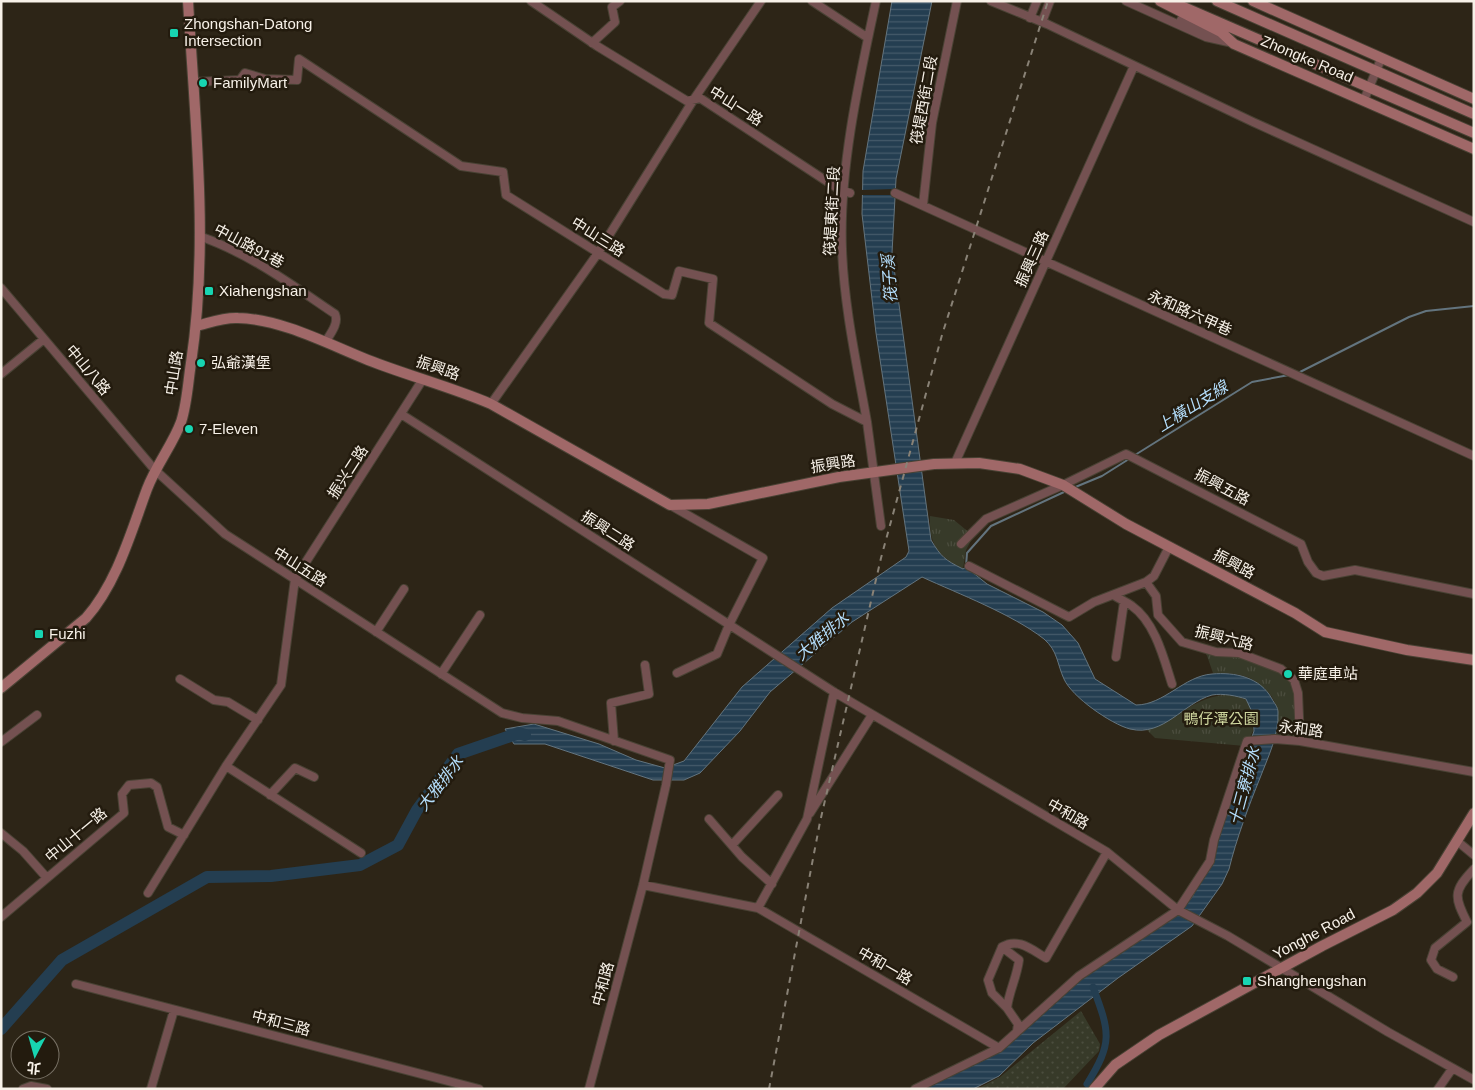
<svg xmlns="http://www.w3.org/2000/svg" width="1475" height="1090" font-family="Arial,'Noto Sans TC',sans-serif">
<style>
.grass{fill:url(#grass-dots)}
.park{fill:url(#park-tufts)}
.water{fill:url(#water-rules);stroke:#63747e}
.pier{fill:#2d2517}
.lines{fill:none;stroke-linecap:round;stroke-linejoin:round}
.stream{stroke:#63747e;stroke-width:2}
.canal{stroke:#243e51;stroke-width:7}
.river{stroke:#243e51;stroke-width:12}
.street-casing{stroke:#494234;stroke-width:10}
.secondary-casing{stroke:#494234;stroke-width:12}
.street{stroke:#745151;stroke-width:8}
.secondary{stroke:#a06868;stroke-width:10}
.rail{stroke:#898276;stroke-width:2;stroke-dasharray:6 6;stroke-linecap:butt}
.poi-dot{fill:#17d5b2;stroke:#231b0e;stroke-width:2}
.labels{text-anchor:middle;stroke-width:5;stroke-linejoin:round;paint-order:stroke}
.poi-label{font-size:15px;fill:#f7f1e8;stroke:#231b0e;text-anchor:start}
.street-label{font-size:15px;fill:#f7f1e8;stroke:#231b0e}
.park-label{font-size:15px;fill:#d1d8a0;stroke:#231b0e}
.water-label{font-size:16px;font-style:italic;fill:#b4defc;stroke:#231b0e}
</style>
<defs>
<pattern id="grass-dots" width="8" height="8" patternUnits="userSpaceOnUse" patternTransform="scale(1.25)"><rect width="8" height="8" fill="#373a29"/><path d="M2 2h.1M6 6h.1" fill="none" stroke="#4b4d3e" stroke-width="1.8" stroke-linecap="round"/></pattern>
<pattern id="park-tufts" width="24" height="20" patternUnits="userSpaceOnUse" patternTransform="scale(1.25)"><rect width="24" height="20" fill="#373a29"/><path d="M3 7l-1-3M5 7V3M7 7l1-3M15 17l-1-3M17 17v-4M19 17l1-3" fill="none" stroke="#4b4d3e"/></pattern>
<pattern id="water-rules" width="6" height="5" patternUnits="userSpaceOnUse" patternTransform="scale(1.25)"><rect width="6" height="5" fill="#243e51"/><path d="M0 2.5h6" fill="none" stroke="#455a6a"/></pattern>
</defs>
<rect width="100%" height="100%" fill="#2d2517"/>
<!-- grass -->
<path class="grass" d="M1081,1011L1100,1044L1099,1051L1063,1089H977L1000,1077Z"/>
<!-- park -->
<path class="park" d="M930,516L954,520L971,534L973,537L966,550L963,569C938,556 929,545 930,516Z
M1205,650C1235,655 1271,660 1294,680L1299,740L1275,738C1281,719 1279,701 1264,688L1250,705L1253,731L1245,746L1155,738L1147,730C1178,719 1213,680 1248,701L1260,685C1248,673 1229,673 1213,673Z"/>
<!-- water -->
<path class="water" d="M892,1H932L896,179L892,253L931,540C941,557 945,560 963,569L966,567L987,584L1043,612L1062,625L1078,643L1095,679L1136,705C1164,705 1184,676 1212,674C1235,672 1260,677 1272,699C1274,703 1278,707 1278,712C1279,735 1268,757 1260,778C1249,805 1236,840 1229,869L1222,884L1192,926L1118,978L1033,1043L999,1076L973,1089H922L1001,1050L1080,978L1177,915L1192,897L1212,861L1216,840L1254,731L1253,714L1246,699C1237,696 1223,693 1212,695C1183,703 1164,737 1130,729C1111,724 1072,697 1064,679C1057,664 1058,651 1044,639C1012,614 959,594 922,577L852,622L770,692L740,731L700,773L684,780H653L545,744H514L505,729L534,724L599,744L636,760L665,768L684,761L742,687L832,608L906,557L909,551L876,333L862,214L863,171Z"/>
<!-- pier -->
<path class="pier" d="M893,189V195H860V190Z"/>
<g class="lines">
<!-- stream -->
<path class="stream" d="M1298,373L1409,317L1426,311L1474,306
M1135,455L1252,382L1289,375
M1073,488L1102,476L1129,459
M966,566L967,553L991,526L1064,492"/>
<!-- canal -->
<path class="canal" d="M1087,1084C1113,1042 1110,1033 1093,987"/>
<!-- river -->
<path class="river" d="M1,1029L62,960L207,877L271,876L360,865L398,845L417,810L458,754L519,733L525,735"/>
<!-- street casing -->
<g class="street-casing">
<path id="street" d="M531,1L597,46L687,101L700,98L837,188L850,193
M812,1L868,38
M991,1L1047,24L1253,122L1474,222
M1126,1L1206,37L1233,43
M1030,18L1037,1
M1181,20L1216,36
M1042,22L1050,1
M592,43L615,22L612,7L620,1
M193,82L240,80L245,73L265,79L297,80L299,59L461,166L503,172L506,195L664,294L672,295L679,271L713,279L709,323L832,404L867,422L881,526
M1364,100L1381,59
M895,193L1474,456
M923,205L932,123L957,1
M199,236C249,253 292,285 335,314C339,323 331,333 326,341
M1,288L154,469L225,534L502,713L522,718L558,721L670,760L666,785L643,885L589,1089
M1,374L44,339
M491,404L598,253L694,99L761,1
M401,414L834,692L1107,852L1178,910L1228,936L1388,1032L1474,1080
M867,422C857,365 844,307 842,249C839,169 859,80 876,1
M955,463L1134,66
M670,505L763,558L729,625L717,654L677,673
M961,544L986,519L1063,485L1126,454L1301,544L1308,562L1316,573L1323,576L1355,570L1474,594
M969,566L1069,617L1094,602L1146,582L1154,576L1169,547
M1146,582L1156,596L1158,615L1182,642L1216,652L1239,653L1281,669L1294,680L1298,693L1300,741
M1115,596C1121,600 1127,602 1132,606C1155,622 1164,659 1172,684
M376,632L404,589
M1116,657L1124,602
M441,674L480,615
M180,679L214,700L228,702L258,720
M614,741L611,703L649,694L645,665
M1,742L37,715
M226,766L361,853
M270,795L295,768L314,777
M810,813L872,715
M709,819L742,857L772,884
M1,833L23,851L47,878
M1457,841L1474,855
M732,845L778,795
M643,885L758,908L999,1048
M148,893L226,766L281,685L295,579L423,379
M758,908L807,819L834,692
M1,917L124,813L122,794L129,785L151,783L157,787L168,827L184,835
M1002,947L988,980L992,993L1007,1008
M1453,977L1437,969L1431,960L1435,948L1467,922C1454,897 1453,891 1474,869
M76,984L479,1089
M1017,1031L1018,1024L1007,1008C1009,991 1017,977 1019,960L1002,947C1018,937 1032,950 1046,958L1107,852
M23,1089L31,1086L47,1089
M151,1089L174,1010
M915,1089L999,1048L1079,976L1178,910L1210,861L1214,840L1247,741L1275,739L1300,741L1474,772
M1438,1089L1452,1069"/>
</g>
<!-- secondary casing -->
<g class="secondary-casing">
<path id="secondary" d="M1160,1L1221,32L1234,44L1474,149
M1217,1L1474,114
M1253,1L1474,99
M1172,2L1474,133
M196,326C209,323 224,317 238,318C281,319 328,344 368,360C409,376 451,387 491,404L670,505L708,504L839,477L934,464L979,463L1020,469L1063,485L1126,524L1295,613L1325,632L1407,650L1474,660
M1,688L86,618C117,583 131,532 147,489C156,465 173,444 181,422C187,404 188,382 191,363C209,244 195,121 188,1
M1094,1089L1115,1065L1159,1035L1322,946L1393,910L1417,893L1437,873L1474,813"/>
</g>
<!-- street -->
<use href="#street" class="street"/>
<!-- secondary -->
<use href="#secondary" class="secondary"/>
<!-- rail -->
<path class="rail" d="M769,1089L820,822L881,558L942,335L1048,1"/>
</g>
<!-- markers -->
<g class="poi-dot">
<rect x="169" y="28" width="10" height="10" rx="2.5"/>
<circle cx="203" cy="83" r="5"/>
<rect x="204" y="286" width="10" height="10" rx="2.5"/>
<circle cx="201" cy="363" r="5"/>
<circle cx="189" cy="429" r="5"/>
<rect x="34" y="629" width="10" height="10" rx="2.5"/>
<circle cx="1288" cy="674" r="5"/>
<rect x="1242" y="976" width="10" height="10" rx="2.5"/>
</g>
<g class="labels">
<!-- poi labels -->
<g class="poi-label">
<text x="184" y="29">Zhongshan-Datong<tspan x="184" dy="17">Intersection</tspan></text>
<text x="213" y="88">FamilyMart</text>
<text x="219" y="296">Xiahengshan</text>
<text x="211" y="368">弘爺漢堡</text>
<text x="199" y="434">7-Eleven</text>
<text x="49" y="639">Fuzhi</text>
<text x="1298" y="679">華庭車站</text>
<text x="1257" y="986">Shanghengshan</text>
</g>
<!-- street labels -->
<g class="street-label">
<text transform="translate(1307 59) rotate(23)" y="5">Zhongke Road</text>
<text transform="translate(924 100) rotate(-80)" y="5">筏堤西街二段</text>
<text transform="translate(736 106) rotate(32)" y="5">中山一路</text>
<text transform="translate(832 211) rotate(-87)" y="5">筏堤東街二段</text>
<text transform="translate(598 237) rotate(32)" y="5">中山三路</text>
<text transform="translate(249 246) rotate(28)" y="5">中山路91巷</text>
<text transform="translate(1032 259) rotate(-66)" y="5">振興三路</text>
<text transform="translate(1190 313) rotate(24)" y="5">永和路六甲巷</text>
<text transform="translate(438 368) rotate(19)" y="5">振興路</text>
<text transform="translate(88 370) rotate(50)" y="5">中山八路</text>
<text transform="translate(174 373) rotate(-81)" y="5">中山路</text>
<text transform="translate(833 464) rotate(-9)" y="5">振興路</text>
<text transform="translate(348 472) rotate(-57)" y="5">振兴二路</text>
<text transform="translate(1222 487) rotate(28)" y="5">振興五路</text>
<text transform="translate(608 531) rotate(33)" y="5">振興二路</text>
<text transform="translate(1234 564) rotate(28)" y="5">振興路</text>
<text transform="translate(300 567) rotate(32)" y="5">中山五路</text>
<text transform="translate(1224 638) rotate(14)" y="5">振興六路</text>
<text transform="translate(1301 729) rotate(7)" y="5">永和路</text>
<text transform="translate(1068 814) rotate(30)" y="5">中和路</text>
<text transform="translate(76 835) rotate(-40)" y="5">中山十一路</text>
<text transform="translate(1314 934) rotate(-28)" y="5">Yonghe Road</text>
<text transform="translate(885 966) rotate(30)" y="5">中和一路</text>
<text transform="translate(603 984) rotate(-75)" y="5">中和路</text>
<text transform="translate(281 1023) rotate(15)" y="5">中和三路</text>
</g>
<!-- park labels -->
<g class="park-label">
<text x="1221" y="724">鴨仔潭公園</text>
</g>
<!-- water labels -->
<g class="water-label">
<text transform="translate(889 279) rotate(-94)" y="6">筏子溪</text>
<text transform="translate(1192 406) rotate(-32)" y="6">上橫山支線</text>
<text transform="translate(822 636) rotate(-40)" y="6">大雅排水</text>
<text transform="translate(440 783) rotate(-52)" y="6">大雅排水</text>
<text transform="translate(1244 786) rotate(-75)" y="6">十三寮排水</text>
</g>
</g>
<!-- border -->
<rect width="1475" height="1090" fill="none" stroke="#f7f1e8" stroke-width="5"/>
<!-- north arrow -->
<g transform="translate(35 1055) rotate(186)"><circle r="24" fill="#231b0e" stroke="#787165"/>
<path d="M0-4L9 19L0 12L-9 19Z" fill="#17d5b2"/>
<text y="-8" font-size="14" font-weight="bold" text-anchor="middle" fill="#f7f1e8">北</text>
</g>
</svg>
